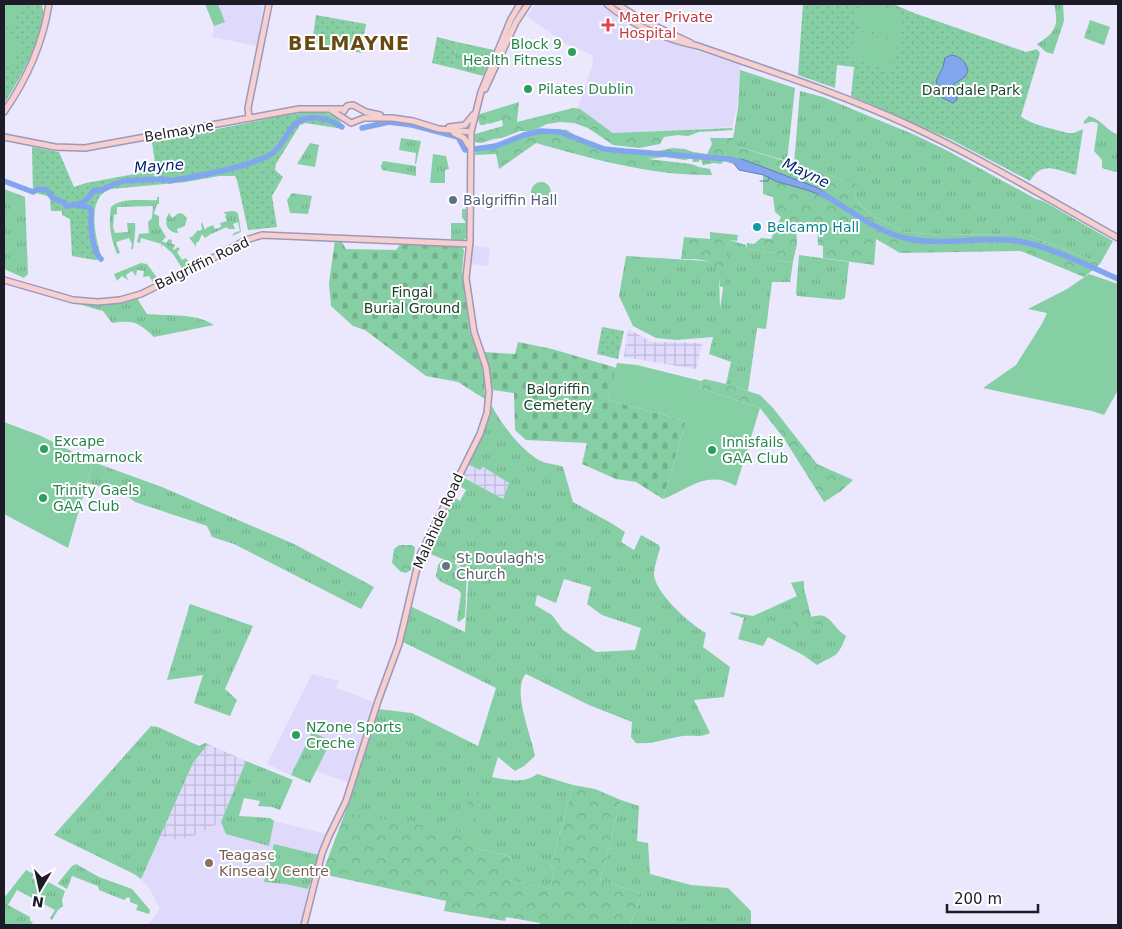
<svg xmlns="http://www.w3.org/2000/svg" width="1122" height="929" font-family="'DejaVu Sans',sans-serif">
<style>
.built{fill:#dfd9fc}
.industrial{fill:url(#industrial-grid)}
.grass{fill:url(#grass-tufts);fill-rule:evenodd}
.forest{fill:url(#forest-crowns)}
.cemetery{fill:url(#cemetery-stones)}
.park{fill:url(#park-dots)}
.pitch{fill:#86cfa4}
.water{fill:#82a6ee;stroke:#647cb3}
.lines{fill:none;stroke-linecap:round;stroke-linejoin:round}
.stream{stroke:#647cb3;stroke-width:1}
.river{stroke:#82a6ee;stroke-width:5.5}
.secondary-casing{stroke:#9e98ba;stroke-width:8}
.secondary{stroke:#f5d0cf;stroke-width:5}
.health-dot{fill:#e0444e;stroke:#fff;stroke-width:2}
.leisure-dot{fill:#2e9e5b;stroke:#fff;stroke-width:2}
.service-dot{fill:#5c6f8a;stroke:#fff;stroke-width:2}
.culture-dot{fill:#0f9aa8;stroke:#fff;stroke-width:2}
.worship-dot{fill:#6b7280;stroke:#fff;stroke-width:2}
.education-dot{fill:#8d6e63;stroke:#fff;stroke-width:2}
.labels{text-anchor:middle;stroke-width:4;stroke-linejoin:round;paint-order:stroke}
.health-label{font-size:14px;fill:#be3a42;stroke:#fff;text-anchor:start}
.leisure-label{font-size:14px;fill:#27864d;stroke:#fff;text-anchor:start}
.park-label{font-size:14px;fill:#1d432e;stroke:#fff}
.street-label{font-size:14px;fill:#1e1b28;stroke:#fff}
.service-label{font-size:14px;fill:#4e5e75;stroke:#fff;text-anchor:start}
.culture-label{font-size:14px;fill:#0d838f;stroke:#fff;text-anchor:start}
.worship-label{font-size:14px;fill:#5b616d;stroke:#fff;text-anchor:start}
.education-label{font-size:14px;fill:#785e54;stroke:#fff;text-anchor:start}
.water-label{font-size:15px;font-style:italic;fill:#042475;stroke:#fff}
.district-label{font-size:19px;font-weight:bold;letter-spacing:1px;fill:#664a11;stroke:#fff}
</style>
<defs>
<pattern id="industrial-grid" width="8" height="8" patternUnits="userSpaceOnUse" patternTransform="scale(1.25)"><rect width="8" height="8" fill="#dfd9fc"/><path d="M0 4h8M4 0v8" fill="none" stroke="#bfbad8"/></pattern>
<pattern id="grass-tufts" width="24" height="20" patternUnits="userSpaceOnUse" patternTransform="scale(1.25)"><rect width="24" height="20" fill="#86cfa4"/><path d="M3 7l-1-3M5 7V3M7 7l1-3M15 17l-1-3M17 17v-4M19 17l1-3" fill="none" stroke="#73b18d"/></pattern>
<pattern id="forest-crowns" width="20" height="18" patternUnits="userSpaceOnUse" patternTransform="scale(1.25)"><rect width="20" height="18" fill="#86cfa4"/><path d="M2 6a3 3 0 1 1 6 0M12 15a3 3 0 1 1 6 0" fill="none" stroke="#73b18d"/></pattern>
<pattern id="cemetery-stones" width="16" height="16" patternUnits="userSpaceOnUse" patternTransform="scale(1.25)"><rect width="16" height="16" fill="#86cfa4"/><path d="M2 7V4a2 2 0 0 1 4 0v3zM10 15v-3a2 2 0 0 1 4 0v3z" fill="#73b18d"/></pattern>
<pattern id="park-dots" width="8" height="8" patternUnits="userSpaceOnUse" patternTransform="scale(1.25)"><rect width="8" height="8" fill="#86cfa4"/><path d="M2 2h.1M6 6h.1" fill="none" stroke="#73b18d" stroke-width="1.8" stroke-linecap="round"/></pattern>
</defs>
<rect width="100%" height="100%" fill="#ebe7fd"/>
<!-- built -->
<path class="built" d="M205,4H249L263,6L257,46L212,37L214,27Z
M535,4H601L630,28L637,27L666,41L740,65L737,108L732,127L615,133L576,108L578,107L593,64L592,55L563,42L527,16Z
M473,246L490,248L488,266L470,264Z
M312,674L339,681L336,688L374,702L348,782L315,771L331,742L312,732L291,775L267,764Z
M270,818L274,821L326,834L308,889L300,925H144L150,923L160,909L151,891L141,879L160,836L178,840L193,836L221,822L230,820Z"/>
<!-- industrial -->
<path class="industrial" d="M628,329L652,342L702,343L696,369L624,357Z
M468,463L482,467L510,483L502,499L463,476Z
M208,744L246,761L221,822L193,836L177,840L160,836L193,763Z"/>
<!-- grass -->
<path class="grass" d="M1054,4H1063L1064,21L1053,54L1046,52L1037,44C1056,32 1059,26 1054,4Z
M1090,20L1110,27L1104,45L1084,38Z
M457,42L494,50L483,76L453,68Z
M740,70L795,88L787,161L732,145L738,108Z
M800,91L823,97L915,135L948,151L1036,199L1043,201L1113,241L1100,264L1057,246L1024,234L940,235L904,232L874,216L861,206L855,197L856,184L794,164Z
M1089,116C1102,120 1106,130 1118,135V171L1115,172L1102,168V160L1094,151L1098,124C1093,120 1089,122 1084,124V121Z
M401,138L421,141L416,164H415L416,153L399,150Z
M310,143L319,145L315,167L297,164Z
M433,154L446,156L449,169L445,170V183H430Z
M383,161L416,166V176L382,170L381,166Z
M531 192a10 10 0 1 1 20 0a10 10 0 1 1-20 0Z
M4,189L25,197L28,274L24,278L4,269Z
M292,193L312,196L308,214L290,213L287,200Z
M157,197H159V204H157L154,214L159,216V225L166,237L162,241L166,243L169,239L172,240L171,243L175,245L173,249L174,250L178,247L180,249L177,252L182,260L186,258L190,264L182,268L173,254L163,245L160,247L162,244L141,238L140,243L137,242L139,234L149,233L148,222L152,218L153,206L117,207V214L114,215L113,227L115,233L128,232L127,223H135C136,231 134,241 133,249H131L132,244L129,238L116,242L120,253L117,254C111,238 108,226 111,207C122,197 142,201 157,200Z
M462,209H466L468,236L464,240H451V223H466L462,217Z
M234,211L238,213L241,232L232,236L234,233L240,231L238,222L233,224L235,229H228L227,227L211,234L205,238L202,234L199,241L196,243V247L189,237H192L198,230L200,231L202,229L201,224L202,222L205,230L206,228L213,225L215,229L221,227L220,223L227,221L225,216L227,214H225L224,212Z
M169,213L172,218L179,213L183,214L187,218L185,226L177,229L178,233C167,232 163,223 169,213Z
M730,240L746,245L747,249L775,253V260L793,262L790,282H772L766,329L757,328L748,391L726,384L731,362L709,354L713,337L676,340L656,338L633,326L619,296L626,256L705,261C712,263 716,265 719,272L720,309Z
M799,255L849,262L845,298L841,300L797,296L796,293Z
M141,263L147,264L158,279L153,282L149,276L143,277L144,271L137,270L136,276L132,271L126,275L128,280L122,276L117,281L114,274Z
M140,294L138,300L147,314C169,316 196,313 214,325L154,337C138,322 134,320 112,323L103,311L78,304C102,305 118,306 140,294Z
M492,406C502,425 523,453 543,462C549,464 556,464 563,467L573,502L611,523L625,532L621,542L634,550L641,535L659,545L660,548C658,556 654,567 654,575C656,594 690,624 706,633L703,647L730,667L724,697L694,700L710,733C700,738 693,735 683,736C667,738 652,745 636,743L631,737L632,722L589,705L526,674C511,689 532,737 535,756L524,766L515,771L498,757L492,777C507,780 524,784 537,774L573,785L551,867L555,868L550,889L505,879L511,857L345,813L378,709L412,713L478,746L496,688L401,641L410,606L465,632L469,570L428,553C433,540 439,529 445,516C449,510 450,503 455,498L460,501L466,490L458,485L461,476L503,499L509,483L483,467L480,470L468,464L484,431ZM564,579L591,587L587,604L602,615L641,628L635,650L596,652L563,630L552,615L535,605L537,595L556,603Z
M93,462L162,487L296,545L374,587L361,609L234,544L212,537L207,526L135,502L122,492L87,483Z
M804,581V589L811,617C828,613 825,617 835,628C838,631 842,633 846,636C837,659 837,653 817,665L803,655L768,637L763,646L738,639L744,618L731,614L730,612L753,616L797,596L791,583Z
M190,604L253,626L225,689L237,700L230,716L194,703L203,675L167,680Z
M151,726L158,727L199,746L205,743L208,744L193,763L141,879L134,874L54,835Z
M312,732L331,741L310,783L291,775Z
M246,761L293,780L280,810L272,807L258,806L260,801L244,798L239,816L270,818L274,821L269,846L226,834L221,822Z
M621,800L639,806L637,841L648,843L650,874L691,885L728,888L751,911V925H630L642,893L600,881Z
M274,844L319,855L308,889L286,884L264,882Z
M76,864L99,877L132,889L150,910L149,914L136,910L138,905L130,902V898L128,897L124,900L99,890L98,886L72,876L67,889L58,884V883L72,866Z
M26,870L34,874L32,878L34,879L37,876L65,891L62,900L63,906L58,910L52,920L50,918L55,910L17,890L8,905L30,917V921L33,922L31,925H4V898Z"/>
<!-- forest -->
<path class="forest" d="M519,102L517,122L573,108L580,109L613,133L732,128L733,130L699,132L688,136L678,135L664,137L660,144L639,148L613,145L588,128L574,123L560,122L547,124L533,131H520L502,138L494,139L481,143L475,142V134L503,126L502,120L489,124L488,123L484,125H480L478,119L480,114Z
M552,129L567,130L587,143L642,154L673,148L685,149L693,152L707,154L712,144L710,138H733V145L857,184L855,197L861,206L874,216L904,232L939,235L1024,234L1057,246L1100,264L1084,277L1021,251L900,253L876,239L874,265L823,258V246L818,245L817,223H796L797,244L793,262L774,260L775,253L747,249V243L754,244L761,238L771,239L781,217L775,212L773,197L763,194V173L724,161L721,164L714,163L703,165L701,159L698,162H693L692,158L685,160L665,157L648,159L691,164L699,167L710,169L712,175C653,176 592,159 536,143L499,169L496,154L475,155L476,147C494,145 509,138 527,136C533,130 543,130 552,129Z
M710,232L738,235L737,241L730,240L725,288L720,286C718,257 706,260 681,259L684,237L710,239Z
M705,379L726,384L760,395L773,408L817,464L853,480L841,491L824,502L783,437L760,408L700,388L701,381Z
M399,545H412L415,547C415,555 411,561 411,570L406,573L401,572L392,563L394,549Z
M457,567L464,568L467,572L465,617L459,622L457,620L461,594L459,590L441,582L436,577L437,572L439,571L444,579L448,576L454,575Z
M804,581V589L811,617C833,613 829,624 846,636L844,641C834,633 824,628 812,623L805,630L791,626L802,608V601L791,583Z
M573,785L595,789L621,800L600,881L642,893L630,925H540V923L506,917L505,921L444,911L446,901L322,874L345,813L458,831L474,841L477,848L511,857L506,879L550,889L555,868L551,867Z
M471,789L479,790L480,795L473,822L463,820Z"/>
<!-- cemetery -->
<path class="cemetery" d="M335,240L341,241L346,249L396,250L402,242L461,246L464,250L462,272L470,333L480,358L484,378L485,399L458,382L426,376L365,330L353,326L331,306L329,283Z
M518,342L552,349L617,368L608,400L686,421L663,499L636,482L616,479L582,464L587,443L526,440L515,430L514,393L493,390L484,352L515,354Z
M442,560L457,565L453,581L436,576L438,565Z"/>
<!-- park -->
<path class="park" d="M4,4H42C42,8 44,11 43,15C38,47 21,77 4,104Z
M803,4H893L914,13L1026,52L1037,49L1040,53L1021,116C1028,124 1057,130 1068,133H1074L1083,129L1076,175C1057,170 1042,160 1030,181L952,140L851,96L854,67L837,65L835,88L798,75Z
M316,15L366,24L361,53L312,43Z
M437,37L457,42L453,68L432,63Z
M306,112C320,112 341,111 343,129L305,123L300,125L276,164L275,170L283,177L272,196L277,227L248,230L237,180L235,176H219L186,182L111,189C108,190 103,193 101,195C88,211 97,242 102,259L95,260L72,256L70,219L62,215V211H51L50,199L47,196L33,192L32,147L59,152L74,187L86,183L156,170L152,142L287,115Z
M602,327L624,331L618,359L597,354Z"/>
<!-- pitch -->
<path class="pitch" d="M4,4H23L11,29L4,25Z
M205,4H218L225,22L214,26Z
M861,4H880L904,16L898,42L855,24Z
M857,30L899,44L890,71L848,57Z
M4,36L20,40L13,68L4,66Z
M1089,274L1118,284V390L1104,415L1092,411L983,388L1016,365L1043,322L1047,313L1028,309L1067,289Z
M617,363L637,365L701,381L700,388L760,408L736,486C707,469 689,489 663,499L686,421L608,400Z
M4,422L41,436L93,462L68,548L4,514Z
M241,821L271,826L268,841L239,836Z
M289,852L311,858L308,870L286,864Z"/>
<!-- water -->
<path class="water" d="M951,55C961,56 966,62 968,71L965,77L945,90L949,93L956,95L957,100L953,103L941,97L940,92L943,88L937,84L936,81L943,67L945,58Z
M742,159L818,188L826,193L827,196L825,197L807,190L775,181L764,175L739,170L734,164V160Z"/>
<g class="lines">
<!-- stream -->
<path class="stream" d="M760,181H768L769,177"/>
<!-- river -->
<path class="river" d="M362,128L389,122L412,125L458,137L465,150H467
M475,149L496,146L524,135L541,131L560,132L604,149L624,151L729,159L740,162
M4,181L33,192C41,186 49,190 53,198L65,203L66,206C80,205 87,202 94,190L98,191L123,181L163,179L170,181C202,175 238,170 268,156C285,148 287,123 305,119C317,116 331,120 342,127
M821,193C846,207 877,232 905,238C939,246 976,237 1011,240C1043,243 1089,266 1118,279
M78,205L90,208C93,213 91,215 91,220C91,232 92,250 101,259"/>
<!-- secondary casing -->
<g class="secondary-casing">
<path id="secondary" d="M607,4C633,26 665,39 698,46C770,71 842,94 911,126C982,159 1050,200 1118,238
M617,4L642,20L691,43
M485,89L516,22L528,4
M331,110L351,123L364,118H392L413,121L439,129L471,132
M344,111L347,106L353,105L366,112L380,115
M4,112C27,79 43,43 49,4
M249,118L248,108L269,4
M449,127L465,125L473,115
M454,133L464,138L469,146
M4,137L55,147L85,148L299,109H345
M4,280L73,300L98,302L120,300L141,294L202,264L246,240L262,235L470,244
M304,925L322,853L329,836L346,801L378,701L399,644L420,555L480,434L487,413L489,392L486,367L474,332L466,278L470,241L471,132L481,92L511,19L520,4"/>
</g>
<!-- secondary -->
<use href="#secondary" class="secondary"/>
</g>
<!-- markers -->
<path class="health-dot" d="M605.5 17.5h5v5h5v5h-5v5h-5v-5h-5v-5h5z"/>
<g class="leisure-dot">
<circle cx="572" cy="52" r="5"/>
<circle cx="528" cy="89" r="5"/>
<circle cx="44" cy="449" r="5"/>
<circle cx="712" cy="450" r="5"/>
<circle cx="43" cy="498" r="5"/>
<circle cx="296" cy="735" r="5"/>
</g>
<circle class="service-dot" cx="453" cy="200" r="5"/>
<circle class="culture-dot" cx="757" cy="227" r="5"/>
<circle class="worship-dot" cx="446" cy="566" r="5"/>
<circle class="education-dot" cx="209" cy="863" r="5"/>
<g class="labels">
<!-- health labels -->
<g class="health-label">
<text x="619" y="22">Mater Private<tspan x="619" dy="16">Hospital</tspan></text>
</g>
<!-- leisure labels -->
<g class="leisure-label">
<text x="562" y="49" text-anchor="end">Block 9<tspan x="562" dy="16">Health Fitness</tspan></text>
<text x="538" y="94">Pilates Dublin</text>
<text x="54" y="446">Excape<tspan x="54" dy="16">Portmarnock</tspan></text>
<text x="722" y="447">Innisfails<tspan x="722" dy="16">GAA Club</tspan></text>
<text x="53" y="495">Trinity Gaels<tspan x="53" dy="16">GAA Club</tspan></text>
<text x="306" y="732">NZone Sports<tspan x="306" dy="16">Creche</tspan></text>
</g>
<!-- park labels -->
<g class="park-label">
<text x="971" y="95">Darndale Park</text>
<text x="412" y="297">Fingal<tspan x="412" dy="16">Burial Ground</tspan></text>
<text x="558" y="394">Balgriffin<tspan x="558" dy="16">Cemetery</tspan></text>
</g>
<!-- street labels -->
<g class="street-label">
<text transform="translate(179 131) rotate(-10)" y="5">Belmayne</text>
<text transform="translate(202 263) rotate(-26)" y="5">Balgriffin Road</text>
<text transform="translate(438 521) rotate(-66)" y="5">Malahide Road</text>
</g>
<!-- service labels -->
<g class="service-label">
<text x="463" y="205">Balgriffin Hall</text>
</g>
<!-- culture labels -->
<g class="culture-label">
<text x="767" y="232">Belcamp Hall</text>
</g>
<!-- worship labels -->
<g class="worship-label">
<text x="456" y="563">St Doulagh's<tspan x="456" dy="16">Church</tspan></text>
</g>
<!-- education labels -->
<g class="education-label">
<text x="219" y="860">Teagasc<tspan x="219" dy="16">Kinsealy Centre</tspan></text>
</g>
<!-- water labels -->
<g class="water-label">
<text transform="translate(159 166) rotate(-4)" y="5">Mayne</text>
<text transform="translate(806 173) rotate(25)" y="5">Mayne</text>
</g>
<!-- district labels -->
<g class="district-label">
<text x="349" y="50">BELMAYNE</text>
</g>
</g>
<!-- border -->
<rect width="1122" height="929" fill="none" stroke="#1e1b28" stroke-width="10"/>
<!-- north arrow -->
<g transform="translate(40 889) rotate(189)" stroke="#ffffff" stroke-width="4" paint-order="stroke">
<path d="M0-4L9 19L0 12L-9 19Z" fill="#1e1b28"/>
<text y="-8" font-size="14" font-weight="bold" text-anchor="middle" fill="#1e1b28">N</text>
</g>
<!-- scale -->
<path d="M947 904v8h91v-8" fill="none" stroke="#1e1b28" stroke-width="2.5"/>
<text x="954" y="904" font-size="15" fill="#1e1b28" stroke="#ffffff" stroke-width="4" paint-order="stroke">200 m</text>
</svg>
